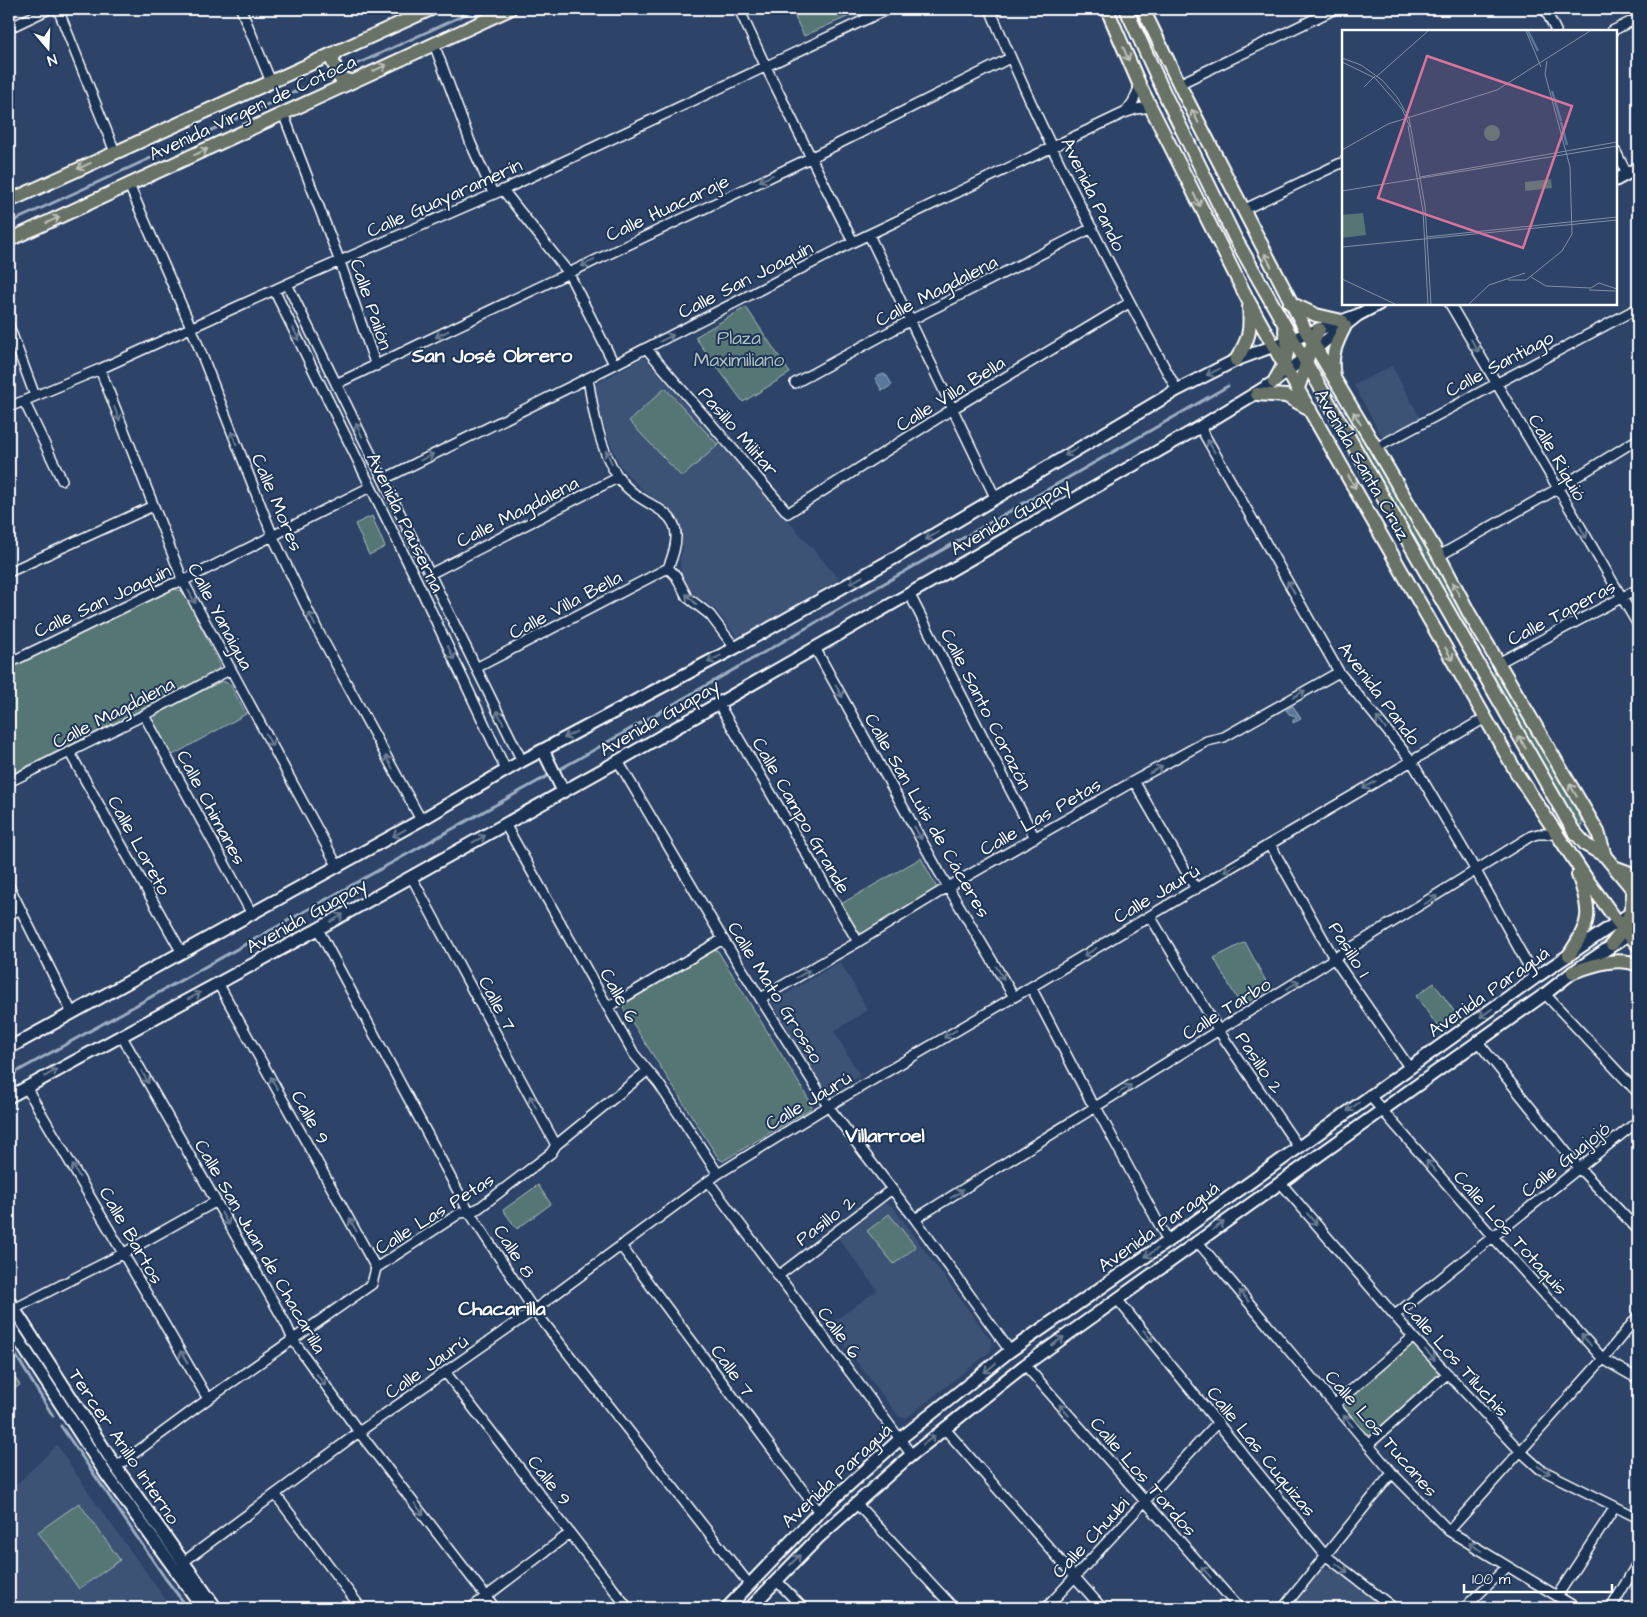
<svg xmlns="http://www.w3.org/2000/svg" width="1647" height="1617" font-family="'Architects Daughter',sans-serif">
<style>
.built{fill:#3c5276}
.green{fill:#577574;stroke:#abbaba}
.water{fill:#5a7799;stroke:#9cadc2}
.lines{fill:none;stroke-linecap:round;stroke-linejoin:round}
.stream{stroke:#9cadc2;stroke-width:3}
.street-casing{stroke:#fff;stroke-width:12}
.secondary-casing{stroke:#fff;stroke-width:15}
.primary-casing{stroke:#fff;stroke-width:16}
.street{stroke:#1d3557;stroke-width:9}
.secondary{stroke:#1d3557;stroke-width:11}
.primary{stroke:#697266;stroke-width:12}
.oneway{stroke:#bcc0ba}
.oneway2{stroke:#6c7c92}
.labels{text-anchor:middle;stroke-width:4;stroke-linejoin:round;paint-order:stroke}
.street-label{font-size:19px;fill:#fff;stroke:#1d3557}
.park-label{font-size:19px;fill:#b3c1c0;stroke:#1d3557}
.neighbourhood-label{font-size:20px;font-weight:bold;fill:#fff;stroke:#1d3557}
.inset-river{fill:none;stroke:#5a7799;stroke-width:2.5}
.inset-road{fill:none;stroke:#818fa4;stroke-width:1}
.view{fill:#da749d;fill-opacity:0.15;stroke:#da749d;stroke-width:2.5}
.inset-edge{fill:none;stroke:#fff;stroke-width:2.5}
</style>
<rect width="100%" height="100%" fill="#2d4468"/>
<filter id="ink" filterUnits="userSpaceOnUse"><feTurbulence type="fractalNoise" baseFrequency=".02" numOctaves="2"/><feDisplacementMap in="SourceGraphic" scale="10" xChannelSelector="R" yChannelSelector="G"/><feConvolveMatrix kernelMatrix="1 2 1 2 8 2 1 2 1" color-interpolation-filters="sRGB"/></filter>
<g filter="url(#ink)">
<!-- built -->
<path class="built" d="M644,357L839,579L739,639L714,608L698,597L687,586L681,573L680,560L683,548L679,521L667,506L651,497L631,479L620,465L607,435L593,386Z
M1392,366L1420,418L1386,437H1382L1354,385Z
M840,962L868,1010L834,1031L860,1076L832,1092L824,1091L772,1002Z
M884,1203L892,1206L992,1342L991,1351L906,1418L899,1417L829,1325L877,1290L837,1236L877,1205Z
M57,1445L95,1502L172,1608H9V1492Z
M1319,1568L1335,1570L1383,1608H1289Z"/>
<!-- green -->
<path class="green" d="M791,9H865L804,36Z
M746,307L790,373L743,402L695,337Z
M665,388L718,445L682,477L629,421Z
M1352,417L1453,591L1473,645L1352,433Z
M372,516L385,547L369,555L355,524Z
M172,589L183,591L220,665L216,673L9,775V667Z
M1492,662L1580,817L1582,821V825H1578L1575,820L1498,690Z
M222,681L230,684L246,714L171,756L153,722L156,715Z
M921,858L936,886V890L866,933H861L857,931L841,904Z
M1245,942L1270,989L1241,1006L1214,958Z
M713,950L718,951L811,1103L812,1107L810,1109L723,1161L719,1159L623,1008L624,1004Z
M1434,983L1459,1018L1441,1031L1416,996Z
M538,1185L551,1204L517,1229L503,1210Z
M889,1214L916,1247L894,1264L867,1231Z
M1412,1342L1441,1376L1369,1440L1340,1405Z
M9,1369L20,1385L9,1392Z
M79,1503L120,1560L79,1589L38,1532Z"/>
<!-- water -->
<path class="water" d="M883,374L887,376L892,385L882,391L875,378Z
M1293,706L1301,719L1293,723V720L1296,718V716L1289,714L1286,710Z"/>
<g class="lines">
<!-- stream -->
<path class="stream" d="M342,71L477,9
M9,223L336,73
M9,1076L578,759L1228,386
M9,1344L53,1416
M61,1426L165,1578L188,1608"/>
<!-- street casing -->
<g class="street-casing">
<path id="street" d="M58,9L115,152
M241,9L271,82
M739,9L765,65L853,242
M990,9C1044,139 1109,266 1177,390
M1545,9L1556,31
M9,28L49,9
M1612,31L1638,18
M434,44L471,144L493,193
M1179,84L1335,9
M283,113L340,262L376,366
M1125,113L1133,102L1140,86
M1616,152L1627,174
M129,185L191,327L273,537L318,631L421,820
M503,190L568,272L614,364
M1243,210L1343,162
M869,235L995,497
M287,284L522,761
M274,290L417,581L506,770
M1450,304L1638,625
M9,326L35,396
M646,348L788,513L954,408L1129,303
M100,369L183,581L338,867
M588,378C593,411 599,448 618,477C645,516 696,502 668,568L676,576L687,597L710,615L735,648
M795,383L911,320L1092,228
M336,384L810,158L1010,58
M24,401L62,480
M9,407L100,369L287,284L503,190L888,9
M1200,427L1339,672L1411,760L1476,871L1535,978
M1376,448L1638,308
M384,479L588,378L853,242L1124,113L1136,109L1151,107
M1439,556L1557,489L1638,439
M9,572L153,506
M430,574L619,477
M910,595L1035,838
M815,648L939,872L1014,997
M9,663L172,584L183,581L370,487
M1498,663L1638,589
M476,668L668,568
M718,703L858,942
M144,715L252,914
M70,753L182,953
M618,761L723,939L828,1106L915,1219L1010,1351
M1134,781L1196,889
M9,782L144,715L231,669
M505,824L634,1054L659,1084L718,1174
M1270,844L1335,960L1409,1067
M411,876L556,1145
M9,886L72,1013
M9,915L20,909
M1150,916L1219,1031L1299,1148
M318,929L469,1212L534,1310L749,1584
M218,983L376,1268
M1031,987L1090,1100L1096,1107L1168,1241
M1545,994L1638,1093
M761,998L858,942L948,887L1134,781L1207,741L1224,737L1339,672
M608,1007L723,939
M121,1035L286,1324L293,1340L359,1432L495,1608
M1478,1042L1579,1168L1638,1230
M26,1087L208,1399
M1369,1095L1493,1237L1603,1359L1638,1379
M708,1181L911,1454
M1280,1182L1413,1337L1520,1451L1540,1469L1638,1518
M915,1219L1531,836L1538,834H1556
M1197,1241L1392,1473L1449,1531L1577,1608
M621,1246L819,1512
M778,1276L892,1189
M1117,1299L1325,1555L1394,1608
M14,1309L124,1253L215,1202
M1395,1315L1638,1121
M1025,1365L1239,1608
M446,1373L628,1608
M1334,1405L1413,1337
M945,1429L1102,1608
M1368,1445L1447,1374
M116,1467L208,1399L372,1284L376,1268L460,1213L469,1212L479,1208L551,1153L556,1145L647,1071
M275,1494L361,1608
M856,1503L954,1608
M1449,1531L1603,1359L1638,1316
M182,1563L359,1432L534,1310L718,1174L828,1106L1031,987L1270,844L1485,718
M776,1580L803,1608
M1557,1596L1615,1507
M471,1608L570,1533
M1046,1608L1218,1422
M1283,1608L1392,1473
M1464,1608L1507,1567
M1611,1608L1638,1562"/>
</g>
<!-- secondary casing -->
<g class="secondary-casing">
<path id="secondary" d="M1616,180L1638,168
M543,750L563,791
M9,1048L421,820L522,761L735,648L898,556L1177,390L1236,360L1358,315L1379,304
M9,1097L318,929L618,761L1200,427L1274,382L1358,315
M9,1301L116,1467L216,1608
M9,1325L106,1474L203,1608
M727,1608L819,1512L900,1439L1010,1351L1168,1241L1535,978L1638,908
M750,1608L818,1538L904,1461L1025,1365L1545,994L1573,972L1638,928"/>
</g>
<!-- primary casing -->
<g class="primary-casing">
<path id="primary" d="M1107,9L1140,86L1249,302L1288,372L1518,775L1588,881L1617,921L1638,945
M1126,9L1167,99L1235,238L1573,830L1586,845L1605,856L1638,896
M1143,9L1183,92L1307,333L1376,448L1439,556L1469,613L1598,832L1605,856
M337,51L332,60L340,78L351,81
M9,201L431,9
M9,240L510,9
M1290,303L1316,315L1342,321
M1236,360C1249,340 1251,331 1249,307
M1334,376C1330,357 1336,343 1345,326
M1274,382C1284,365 1292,352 1285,331
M1298,388C1306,368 1309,347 1319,329
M1257,394L1286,396L1310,409
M1617,868L1638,876
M1612,944C1626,927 1633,913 1633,891
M1569,955C1591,922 1592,913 1578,875
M1573,972C1594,965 1617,956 1638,965"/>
</g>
<!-- street -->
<use href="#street" class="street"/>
<!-- secondary -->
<use href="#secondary" class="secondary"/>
<!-- primary -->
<use href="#primary" class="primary"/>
</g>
<!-- one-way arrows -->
<defs><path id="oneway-shaft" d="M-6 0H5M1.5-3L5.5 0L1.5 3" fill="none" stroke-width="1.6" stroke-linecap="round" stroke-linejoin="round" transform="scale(1.25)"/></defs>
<g class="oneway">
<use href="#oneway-shaft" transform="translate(1126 54) rotate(67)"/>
<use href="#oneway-shaft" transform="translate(380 68) rotate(-24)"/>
<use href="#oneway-shaft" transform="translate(1195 116) rotate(-117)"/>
<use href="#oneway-shaft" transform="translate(201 152) rotate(-25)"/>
<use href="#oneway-shaft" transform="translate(84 166) rotate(156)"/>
<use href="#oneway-shaft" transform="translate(1197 200) rotate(63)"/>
<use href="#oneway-shaft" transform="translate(53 220) rotate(-25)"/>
<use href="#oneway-shaft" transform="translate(1268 260) rotate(-117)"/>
<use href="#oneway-shaft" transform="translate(1357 418) rotate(-121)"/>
<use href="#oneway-shaft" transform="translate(1352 482) rotate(60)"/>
<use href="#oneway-shaft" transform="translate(1456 589) rotate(-118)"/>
<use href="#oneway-shaft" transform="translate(1449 654) rotate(60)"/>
<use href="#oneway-shaft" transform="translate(1522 742) rotate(-120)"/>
<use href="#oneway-shaft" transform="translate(1573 790) rotate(-120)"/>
</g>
<g class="oneway2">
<use href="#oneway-shaft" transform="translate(766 178) rotate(155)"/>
<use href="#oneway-shaft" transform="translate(588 263) rotate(155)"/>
<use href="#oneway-shaft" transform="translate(296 334) rotate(64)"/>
<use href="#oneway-shaft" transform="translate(442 334) rotate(154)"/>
<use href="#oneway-shaft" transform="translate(667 338) rotate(-26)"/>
<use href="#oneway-shaft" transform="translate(1475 346) rotate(59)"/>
<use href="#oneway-shaft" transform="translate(1213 372) rotate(153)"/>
<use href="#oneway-shaft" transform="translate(117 414) rotate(69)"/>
<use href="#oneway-shaft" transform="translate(359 430) rotate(-116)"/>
<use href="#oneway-shaft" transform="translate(234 438) rotate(-111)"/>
<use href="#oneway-shaft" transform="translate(1211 446) rotate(-120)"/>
<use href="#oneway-shaft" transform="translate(1071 452) rotate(149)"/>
<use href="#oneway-shaft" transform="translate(427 457) rotate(-26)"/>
<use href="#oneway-shaft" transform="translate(609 457) rotate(-114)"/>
<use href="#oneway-shaft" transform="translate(1583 532) rotate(60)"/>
<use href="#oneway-shaft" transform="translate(932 536) rotate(149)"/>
<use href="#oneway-shaft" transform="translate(856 580) rotate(151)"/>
<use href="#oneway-shaft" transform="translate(1291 587) rotate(-120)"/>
<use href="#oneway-shaft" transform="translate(192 597) rotate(61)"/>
<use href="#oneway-shaft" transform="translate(691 599) rotate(-135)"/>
<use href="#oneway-shaft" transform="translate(312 619) rotate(-116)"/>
<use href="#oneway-shaft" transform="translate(451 653) rotate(65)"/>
<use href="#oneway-shaft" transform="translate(714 659) rotate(152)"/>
<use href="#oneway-shaft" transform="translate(839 691) rotate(61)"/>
<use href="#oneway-shaft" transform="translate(1299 694) rotate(-29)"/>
<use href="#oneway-shaft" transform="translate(500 717) rotate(-116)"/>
<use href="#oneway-shaft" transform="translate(1381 723) rotate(-129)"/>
<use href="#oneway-shaft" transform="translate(570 735) rotate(152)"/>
<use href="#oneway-shaft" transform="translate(269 740) rotate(62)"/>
<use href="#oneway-shaft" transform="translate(389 762) rotate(-119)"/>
<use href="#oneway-shaft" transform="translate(1156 770) rotate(-29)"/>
<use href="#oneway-shaft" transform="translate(1369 785) rotate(150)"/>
<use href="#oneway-shaft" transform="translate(399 833) rotate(151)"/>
<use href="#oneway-shaft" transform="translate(918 833) rotate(61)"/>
<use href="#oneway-shaft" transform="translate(479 839) rotate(-29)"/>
<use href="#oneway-shaft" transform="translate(1230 868) rotate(148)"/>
<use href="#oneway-shaft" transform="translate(1431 900) rotate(-32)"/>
<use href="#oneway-shaft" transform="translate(337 918) rotate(-30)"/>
<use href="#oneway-shaft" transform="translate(1090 952) rotate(149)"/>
<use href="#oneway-shaft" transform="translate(1000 973) rotate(59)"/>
<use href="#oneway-shaft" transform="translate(803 974) rotate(-30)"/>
<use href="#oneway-shaft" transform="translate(1293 985) rotate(-32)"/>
<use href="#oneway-shaft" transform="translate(194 996) rotate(-28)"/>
<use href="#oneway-shaft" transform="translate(1486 1013) rotate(145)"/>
<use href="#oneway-shaft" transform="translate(950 1034) rotate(149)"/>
<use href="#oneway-shaft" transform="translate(51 1073) rotate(-29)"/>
<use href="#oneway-shaft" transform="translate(145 1077) rotate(61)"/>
<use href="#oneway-shaft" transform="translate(274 1083) rotate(-119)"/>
<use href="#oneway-shaft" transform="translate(1125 1089) rotate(-32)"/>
<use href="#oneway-shaft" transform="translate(533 1102) rotate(-118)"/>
<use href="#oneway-shaft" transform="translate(1353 1107) rotate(143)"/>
<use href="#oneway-shaft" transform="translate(1431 1166) rotate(-131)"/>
<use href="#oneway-shaft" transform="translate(76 1171) rotate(-120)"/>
<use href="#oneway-shaft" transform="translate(957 1194) rotate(-32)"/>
<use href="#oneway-shaft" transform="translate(225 1219) rotate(60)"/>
<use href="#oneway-shaft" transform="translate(1312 1219) rotate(49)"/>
<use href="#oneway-shaft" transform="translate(353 1225) rotate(-119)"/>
<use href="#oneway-shaft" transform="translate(1218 1226) rotate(-35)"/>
<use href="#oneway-shaft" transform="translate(1151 1253) rotate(146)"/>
<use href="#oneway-shaft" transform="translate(1244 1296) rotate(-130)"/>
<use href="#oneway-shaft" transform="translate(1148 1336) rotate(51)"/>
<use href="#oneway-shaft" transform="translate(1586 1340) rotate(-132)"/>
<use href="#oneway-shaft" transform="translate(1058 1341) rotate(-36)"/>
<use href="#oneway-shaft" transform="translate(1430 1355) rotate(47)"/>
<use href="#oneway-shaft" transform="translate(184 1357) rotate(-120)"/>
<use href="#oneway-shaft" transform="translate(990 1368) rotate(141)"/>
<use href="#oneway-shaft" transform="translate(321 1380) rotate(54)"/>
<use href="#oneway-shaft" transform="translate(1064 1410) rotate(-131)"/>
<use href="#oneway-shaft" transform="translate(1348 1421) rotate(-130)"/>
<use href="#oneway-shaft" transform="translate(929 1440) rotate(-36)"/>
<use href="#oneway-shaft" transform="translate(1544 1470) rotate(31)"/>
<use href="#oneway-shaft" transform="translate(419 1509) rotate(52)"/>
<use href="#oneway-shaft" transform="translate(1475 1547) rotate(-148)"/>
<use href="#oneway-shaft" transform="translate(795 1560) rotate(-45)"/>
<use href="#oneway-shaft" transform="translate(1342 1568) rotate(37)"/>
<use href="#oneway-shaft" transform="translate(1206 1572) rotate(-132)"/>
</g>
</g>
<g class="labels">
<!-- street labels -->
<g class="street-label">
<text transform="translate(252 107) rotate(-25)" y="7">Avenida Virgen de Cotoca</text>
<text transform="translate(1094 194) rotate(64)" y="7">Avenida Pando</text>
<text transform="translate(444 197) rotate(-24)" y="7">Calle Guayaramerín</text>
<text transform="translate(667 207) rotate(-25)" y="7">Calle Huacaraje</text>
<text transform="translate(745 279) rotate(-27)" y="7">Calle San Joaquín</text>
<text transform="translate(936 290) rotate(-27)" y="7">Calle Magdalena</text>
<text transform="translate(372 304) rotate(71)" y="7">Calle Pailón</text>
<text transform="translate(1499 363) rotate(-28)" y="7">Calle Santiago</text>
<text transform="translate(950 393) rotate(-32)" y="7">Calle Villa Bella</text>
<text transform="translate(739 431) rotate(49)" y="7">Pasillo Militar</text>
<text transform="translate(1558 457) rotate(60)" y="7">Calle Riquió</text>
<text transform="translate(1363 464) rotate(60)" y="7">Avenida Santa Cruz</text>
<text transform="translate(278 502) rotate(67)" y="7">Calle Mores</text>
<text transform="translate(517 511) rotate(-27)" y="7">Calle Magdalena</text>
<text transform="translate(1010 516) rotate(-30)" y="7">Avenida Guapay</text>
<text transform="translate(406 522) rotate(64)" y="7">Avenida Pauserna</text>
<text transform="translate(102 600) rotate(-25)" y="7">Calle San Joaquín</text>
<text transform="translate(565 604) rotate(-28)" y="7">Calle Villa Bella</text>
<text transform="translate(1561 612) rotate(-28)" y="7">Calle Taperas</text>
<text transform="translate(221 616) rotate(62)" y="7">Calle Yanaigua</text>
<text transform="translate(1380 693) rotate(53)" y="7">Avenida Pando</text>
<text transform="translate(987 709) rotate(63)" y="7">Calle Santo Corazón</text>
<text transform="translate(113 712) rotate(-27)" y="7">Calle Magdalena</text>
<text transform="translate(659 717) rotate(-30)" y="7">Avenida Guapay</text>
<text transform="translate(212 807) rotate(62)" y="7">Calle Chimanes</text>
<text transform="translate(802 815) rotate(60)" y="7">Calle Campo Grande</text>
<text transform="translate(928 815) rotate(60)" y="7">Calle San Luis de Cáceres</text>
<text transform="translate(1040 816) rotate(-30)" y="7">Calle Las Petas</text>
<text transform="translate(140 845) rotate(61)" y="7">Calle Loreto</text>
<text transform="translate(1156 893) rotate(-31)" y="7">Calle Jaurú</text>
<text transform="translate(306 915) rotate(-29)" y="7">Avenida Guapay</text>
<text transform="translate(1350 949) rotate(58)" y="7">Pasillo 1</text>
<text transform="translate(1488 991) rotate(-35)" y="7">Avenida Paraguá</text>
<text transform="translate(776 992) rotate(58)" y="7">Calle Mato Grosso</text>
<text transform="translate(620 995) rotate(61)" y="7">Calle 6</text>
<text transform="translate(498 1003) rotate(62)" y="7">Calle 7</text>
<text transform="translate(1226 1008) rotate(-32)" y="7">Calle Tarbo</text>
<text transform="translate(1260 1062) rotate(56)" y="7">Pasillo 2</text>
<text transform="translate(808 1100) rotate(-31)" y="7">Calle Jaurú</text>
<text transform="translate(311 1117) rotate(61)" y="7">Calle 9</text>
<text transform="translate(1565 1159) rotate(-39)" y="7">Calle Guajojó</text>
<text transform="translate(434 1213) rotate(-32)" y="7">Calle Las Petas</text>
<text transform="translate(825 1220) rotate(-37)" y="7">Pasillo 2</text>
<text transform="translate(1158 1226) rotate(-35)" y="7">Avenida Paraguá</text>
<text transform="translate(1511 1232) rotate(48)" y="7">Calle Los Totaquis</text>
<text transform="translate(132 1235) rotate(60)" y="7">Calle Bartos</text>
<text transform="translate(261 1246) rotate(60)" y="7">Calle San Juan de Chacarilla</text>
<text transform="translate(515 1251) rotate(57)" y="7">Calle 8</text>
<text transform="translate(840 1332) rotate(53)" y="7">Calle 6</text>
<text transform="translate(1456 1358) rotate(48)" y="7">Calle Los Tiluchis</text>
<text transform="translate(426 1366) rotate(-35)" y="7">Calle Jaurú</text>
<text transform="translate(733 1370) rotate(54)" y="7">Calle 7</text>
<text transform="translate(1382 1433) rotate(49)" y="7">Calle Los Tucanes</text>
<text transform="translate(125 1446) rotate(56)" y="7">Tercer Anillo Interno</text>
<text transform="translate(1262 1451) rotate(51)" y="7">Calle Las Cuquizas</text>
<text transform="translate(836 1475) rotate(-43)" y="7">Avenida Paraguá</text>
<text transform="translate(1144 1476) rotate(49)" y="7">Calle Los Tordos</text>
<text transform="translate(550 1480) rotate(52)" y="7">Calle 9</text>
<text transform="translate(1090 1537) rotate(-47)" y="7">Calle Chuubi</text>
</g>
<!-- park labels -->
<g class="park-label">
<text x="739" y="344">Plaza<tspan x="739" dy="22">Maximiliano</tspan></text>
</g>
<!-- neighbourhood labels -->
<g class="neighbourhood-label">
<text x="492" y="362">San José Obrero</text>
<text x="885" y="1142">Villarroel</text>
<text x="502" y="1315">Chacarilla</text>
</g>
</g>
<!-- overview -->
<g transform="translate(1342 30)">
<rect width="275" height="275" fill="#2d4468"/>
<path d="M142 103a8 8 0 1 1 16 0a8 8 0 1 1-16 0ZM209,149L210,158L183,161V152ZM21,183L24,205L0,208V185Z" fill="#577574"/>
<path class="inset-river" d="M186,1L196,21M210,61L219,91M219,92L225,115"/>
<path class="inset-road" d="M184,1L199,37M0,28L19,35L40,50L55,67L67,88L83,176L89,274M0,32L33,48L60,79M34,47L86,1M22,57L33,46M60,79L68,97M66,96L81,181L86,274M0,120L46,94L155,60L248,1M78,147L275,112M0,161L275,116M84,207L275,187M0,217L275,190M189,247L204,256L249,258L257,253L275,259M0,249L53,274M166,250H184M184,250L220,221L230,204L228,137L203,44L205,31M247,260L273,261M127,274L147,255L183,243"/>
<path class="view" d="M85,26L230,76L181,218L36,168Z"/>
<rect width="275" height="275" class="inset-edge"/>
</g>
<!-- margin -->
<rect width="1647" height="1617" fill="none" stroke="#1d3557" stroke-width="30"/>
<rect x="15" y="15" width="1617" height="1587" fill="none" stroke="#fff" stroke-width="2" filter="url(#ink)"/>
<!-- north arrow -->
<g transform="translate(48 48) rotate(161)" stroke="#1d3557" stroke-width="4" paint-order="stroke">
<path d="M0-4L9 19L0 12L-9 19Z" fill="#ffffff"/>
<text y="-8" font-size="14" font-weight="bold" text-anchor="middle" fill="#ffffff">N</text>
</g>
<!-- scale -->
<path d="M1464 1584v8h148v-8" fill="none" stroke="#ffffff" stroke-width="2.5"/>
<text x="1472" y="1584" font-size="15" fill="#ffffff" stroke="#1d3557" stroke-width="4" paint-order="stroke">100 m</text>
</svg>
